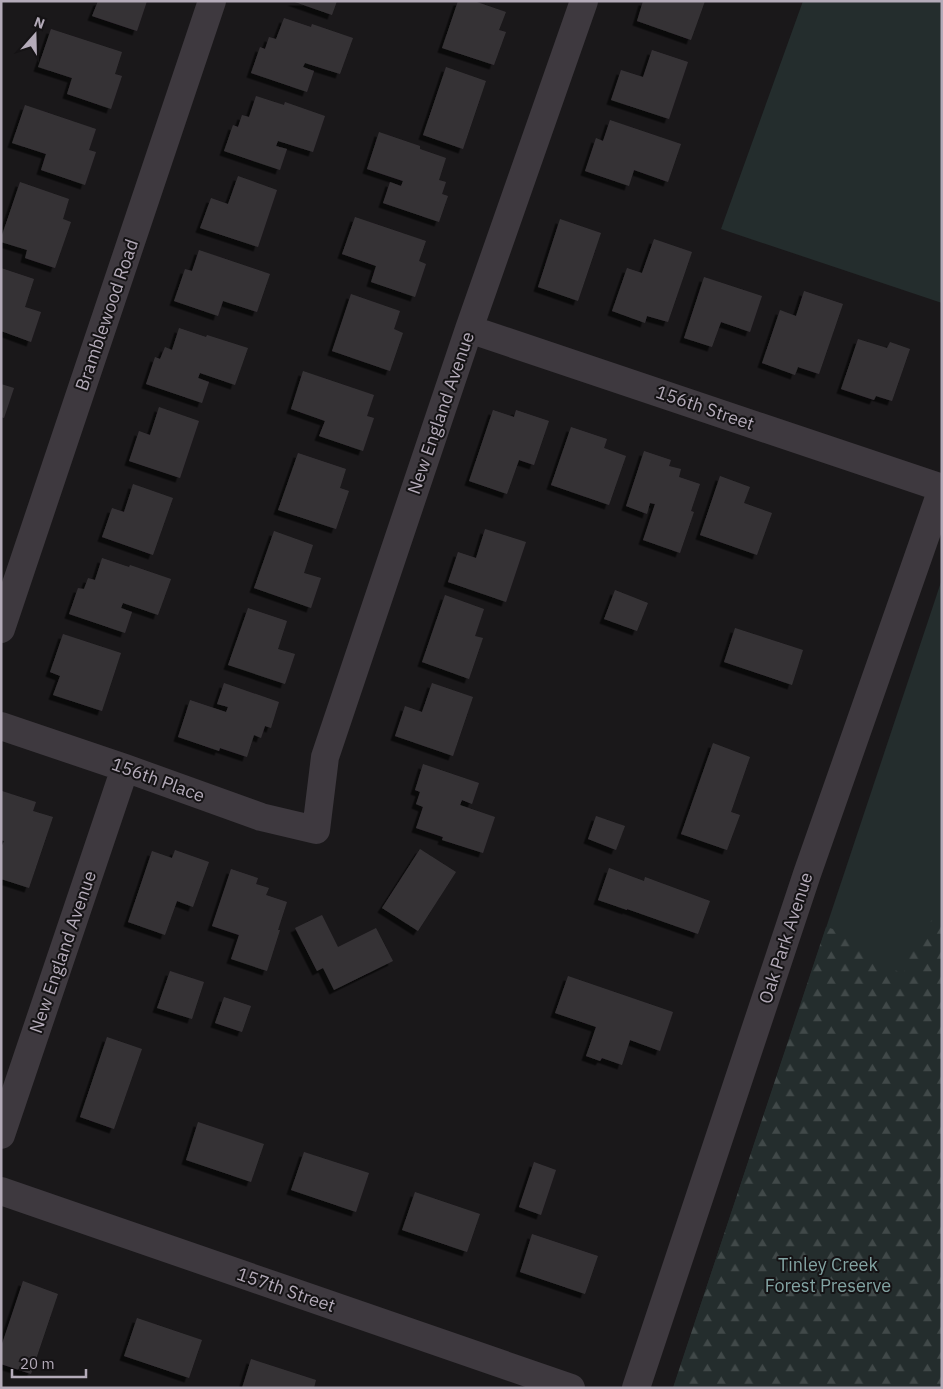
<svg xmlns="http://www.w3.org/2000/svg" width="943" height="1389" font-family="'IBM Plex Sans',sans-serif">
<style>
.green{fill:#242d2d}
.forest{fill:url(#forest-firs)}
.building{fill:#363336;filter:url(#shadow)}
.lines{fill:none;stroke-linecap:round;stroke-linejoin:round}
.minor{stroke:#3e393f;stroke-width:28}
.labels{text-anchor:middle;stroke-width:4;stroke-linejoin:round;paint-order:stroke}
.street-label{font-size:18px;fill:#b4abb9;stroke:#151315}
.park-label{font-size:18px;fill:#83a4a3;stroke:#151315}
</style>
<defs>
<pattern id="forest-firs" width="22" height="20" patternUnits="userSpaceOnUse" patternTransform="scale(1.25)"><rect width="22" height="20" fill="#242d2d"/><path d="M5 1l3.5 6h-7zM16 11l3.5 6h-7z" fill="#414949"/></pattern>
<filter id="shadow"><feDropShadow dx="-4.5" dy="4.5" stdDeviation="0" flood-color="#0009"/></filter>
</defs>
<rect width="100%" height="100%" fill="#1a181a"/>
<!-- green -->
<path class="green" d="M803,1H942V303L721,229Z
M942,579V1388H673Z"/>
<!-- forest -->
<path class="forest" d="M942,909V1388H909L904,1382L899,1388H673L826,927L851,934L903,976L912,942Z"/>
<!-- building -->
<path class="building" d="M98,1H147L137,31L92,16Z
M292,1H337L332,15Z
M458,1H474L506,12L499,30L506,32L494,65L442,48Z
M643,1H705L691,40L637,21Z
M284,18L311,27L312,24L353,38L340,74L305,63L303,67L314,71L307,92L251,73L260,47L265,49L269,37L276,39Z
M51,29L122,52L115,74L122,76L111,109L67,94L72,78L38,67Z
M652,50L688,62L669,119L611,100L621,70L643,77Z
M446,67L486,81L463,149L423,135Z
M256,96L284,105L285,102L325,116L313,152L278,141L276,146L287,149L280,170L224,151L233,125L238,127L242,115L249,117Z
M25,105L96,129L89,150L96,152L85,185L41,170L46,154L12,143Z
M610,120L681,144L668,182L634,170L629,186L585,171L596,138L603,141Z
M379,132L420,146V149L446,158L439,180L446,182L442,194L448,196L439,222L383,203L390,182L401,186L403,181L367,169Z
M238,176L277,190L258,247L200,228L211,198L228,204Z
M20,182L69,199L63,219L71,222L55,268L25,258L27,250L1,242V238Z
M355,217L426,241L419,261L426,264L415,297L371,282L376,266L342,254Z
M560,219L601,233L578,301L538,287Z
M654,239L692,252L668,322L647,316L645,323L612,311L627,268L642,273Z
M199,250L270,274L257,312L223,301L218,316L174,301L185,269L192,271Z
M1,268L34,279L25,307L41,312L31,342L1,331Z
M704,277L762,296L750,332L721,322L712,347L684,338Z
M804,291L843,304L819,374L798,367L795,375L762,363L780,310L796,316Z
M351,294L400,311L394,329L403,333L390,371L332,351Z
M179,328L206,337L207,335L248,348L235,385L200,373L198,378L209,382L202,403L146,384L155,357L160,359L165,347L172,350Z
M858,339L887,348L890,342L910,349L892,401L876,396L874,400L841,389Z
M303,371L374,395L367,416L374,418L363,451L319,436L325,421L291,409Z
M1,384L14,388L4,418L1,417Z
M159,407L199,421L180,478L129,461L139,431L150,435Z
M493,410L514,417L516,410L549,421L534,465L519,460L507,494L469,481Z
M571,427L607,439L604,448L626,456L609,505L551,485Z
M644,451L671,460L669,466L681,469L679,477L700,484L691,511L694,512L680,553L643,540L655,504L650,503L647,514L626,506Z
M298,453L346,469L340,488L349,491L336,529L278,510Z
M720,476L750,487L744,503L772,513L757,555L700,535Z
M133,484L173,498L153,555L102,537L112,508L124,512Z
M485,529L526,542L506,602L448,582L458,552L476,558Z
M274,531L313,545L304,573L321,578L311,608L254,588Z
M102,558L129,567L130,565L171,579L158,615L123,603L121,608L132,612L125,633L69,614L78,588L84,589L88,578L95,580Z
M615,590L648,603L637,631L604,619Z
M445,595L484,609L475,636L483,638L469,679L422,662Z
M248,608L287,621L278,649L295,654L285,684L228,665Z
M735,628L803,650L792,685L724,662Z
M63,634L121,653L102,711L53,695L60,676L50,672Z
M224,683L279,702L271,728L265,726L261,738L254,735L247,757L220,748L219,751L178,737L190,700L226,712L228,707L217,704Z
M432,683L473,697L453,756L395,736L405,706L422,712Z
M713,743L750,757L731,812L740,815L727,850L681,834Z
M423,764L479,783L472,804L462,800L460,805L495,817L483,853L442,840L443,837L416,828L423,807L416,804L420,792L415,790Z
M2,791L36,802L33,811L53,817L29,888L1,879V848L4,841L1,840Z
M596,816L625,826L616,850L588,839Z
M420,849L456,872L418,931L382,908Z
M175,850L209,862L193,907L177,901L165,935L128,922L152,851L172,858Z
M609,868L644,881L645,877L710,901L698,934L627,909V910L598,900Z
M231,869L258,878L256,884L269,888L266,895L287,902L278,930H280L267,971L231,959L239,935L212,926Z
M322,915L338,947L376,928L393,961L334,990L323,968L317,971L295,928Z
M170,971L204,982L192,1019L157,1008Z
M568,976L673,1012L660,1051L630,1040L622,1065L602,1058L600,1061L586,1056L596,1027L555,1013Z
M224,997L251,1006L242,1032L215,1023Z
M107,1037L142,1049L114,1129L80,1117Z
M198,1122L264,1144L251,1182L186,1160Z
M304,1152L369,1173L356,1212L291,1190Z
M534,1162L556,1170L541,1215L519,1207Z
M415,1192L480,1214L467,1252L402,1230Z
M532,1234L598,1256L585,1294L520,1272Z
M23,1281L58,1294L31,1374L1,1364V1347Z
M137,1318L202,1340L189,1378L124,1356Z
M251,1359L316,1380L314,1388H242Z"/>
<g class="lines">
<!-- minor -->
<path class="minor" d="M469,329L942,488
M1,629L212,1
M1,726L125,768L261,817L316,830L325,757L469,329L584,1
M1,1135L125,768
M1,1191L571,1388
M636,1388L807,874L942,489"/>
</g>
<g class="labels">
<!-- street labels -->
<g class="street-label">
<text transform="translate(107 315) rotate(-71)" y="6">Bramblewood Road</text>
<text transform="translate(705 408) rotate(19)" y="6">156th Street</text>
<text transform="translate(441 413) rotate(-71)" y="6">New England Avenue</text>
<text transform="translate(158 780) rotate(20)" y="6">156th Place</text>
<text transform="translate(786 938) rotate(-72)" y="6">Oak Park Avenue</text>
<text transform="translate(63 952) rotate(-71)" y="6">New England Avenue</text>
<text transform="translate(286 1290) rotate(19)" y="6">157th Street</text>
</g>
<!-- park labels -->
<g class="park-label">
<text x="828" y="1271">Tinley Creek<tspan x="828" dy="21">Forest Preserve</tspan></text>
</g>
</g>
<!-- border -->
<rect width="943" height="1389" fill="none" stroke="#b4abb9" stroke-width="5"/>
<!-- north arrow -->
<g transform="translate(35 35) rotate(20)" stroke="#151315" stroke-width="4" paint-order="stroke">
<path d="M0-4L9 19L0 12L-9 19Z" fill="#b4abb9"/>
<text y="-8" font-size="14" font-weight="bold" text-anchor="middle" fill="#b4abb9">N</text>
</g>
<!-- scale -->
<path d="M12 1369v8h74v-8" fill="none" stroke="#b4abb9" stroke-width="2.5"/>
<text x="20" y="1369" font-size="15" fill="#b4abb9" stroke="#151315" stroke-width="4" paint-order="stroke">20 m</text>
</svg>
